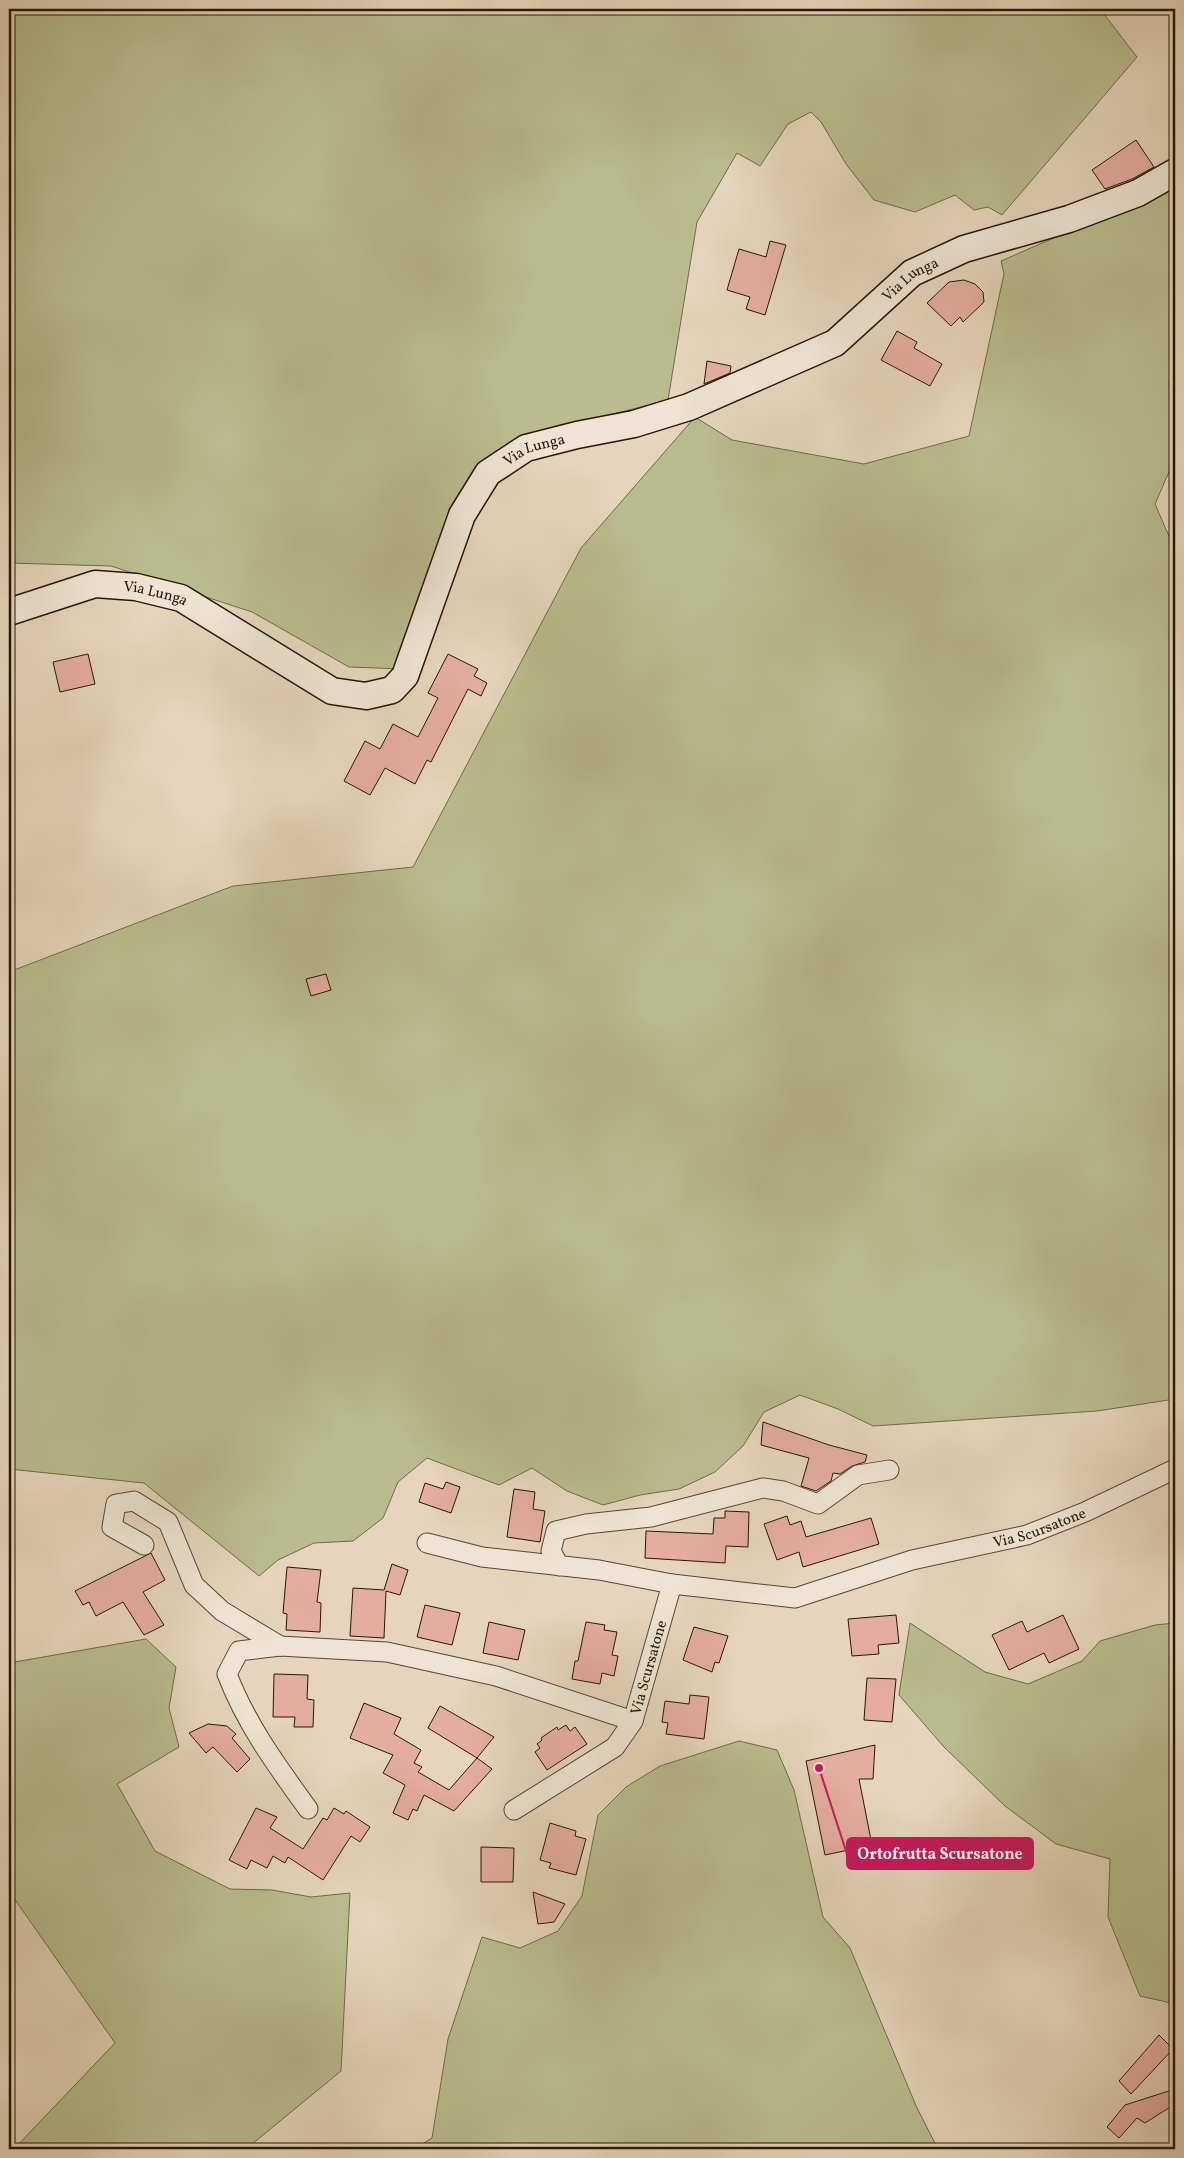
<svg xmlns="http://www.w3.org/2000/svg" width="1184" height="2158" font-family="Vollkorn,serif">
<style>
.green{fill:#b9bc8d;stroke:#6f6a4a}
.building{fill:#e4ada0;stroke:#251806}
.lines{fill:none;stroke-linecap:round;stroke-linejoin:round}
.street-casing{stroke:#554734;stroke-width:21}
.secondary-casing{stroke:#251806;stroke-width:29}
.street{stroke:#efe4d3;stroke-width:19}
.secondary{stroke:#efe4d3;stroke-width:26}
.labels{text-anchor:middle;stroke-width:4.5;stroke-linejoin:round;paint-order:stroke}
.street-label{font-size:15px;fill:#251806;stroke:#efe4d3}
.leader{fill:none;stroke:#c2185b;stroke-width:2}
.callout-dot{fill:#c2185b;stroke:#efe4d3;stroke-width:2}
.callout{fill:#c2185b;stroke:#c2185b;stroke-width:2}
.callout-label{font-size:16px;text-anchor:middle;font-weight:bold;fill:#fff}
</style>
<rect width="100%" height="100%" fill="#e6d5bc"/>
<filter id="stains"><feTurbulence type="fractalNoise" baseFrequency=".004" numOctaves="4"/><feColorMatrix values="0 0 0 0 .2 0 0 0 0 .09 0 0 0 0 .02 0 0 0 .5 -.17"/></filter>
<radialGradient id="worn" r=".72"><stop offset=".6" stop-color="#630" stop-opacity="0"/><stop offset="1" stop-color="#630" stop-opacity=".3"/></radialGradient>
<!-- green -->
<path class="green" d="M9,9H1100L1137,57L1002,215L988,207L974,210L955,195L915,212L874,200L846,164L821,122L811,112L788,124L760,166L737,153L697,222L668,400L582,422L501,461L404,669L349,667L252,612L111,566L9,563Z
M1175,185V378L1169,382L1173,448L1172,465L1155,504L1175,550V1399L1097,1411L873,1426L838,1409L800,1395L764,1412L743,1446L715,1472L679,1489L640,1495L603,1505L567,1491L532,1468L499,1485L427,1458L398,1482L383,1518L353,1541L314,1543L278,1560L259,1576L144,1483L9,1469V972L233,886L413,867L581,548L695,417L732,440L864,464L969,436L1004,274L1001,261Z
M910,1623L985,1672L1028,1684L1082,1661L1100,1641L1155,1625L1175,1623V2029L1171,2003L1140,1996L1108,1917L1110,1859L1056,1844L1005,1806L944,1747L899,1695Z
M146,1639L176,1667L169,1708L179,1747L117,1784L155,1851L230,1889L272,1890L311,1897L350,1893L341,2071L246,2149H14L115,2043L9,1891V1663Z
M739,1741L777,1750L794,1790L823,1917L850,1948L917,2108L938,2149H414L432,2138L448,2039L482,1937L520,1948L558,1931L582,1896L598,1815L626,1787L660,1766Z"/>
<!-- building -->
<path class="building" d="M1136,140L1154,167L1132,179L1105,189L1092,170Z
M770,241L786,245L765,315L746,309L750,297L727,290L739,249L766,257Z
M964,280L975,284L983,292L984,302L963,322L960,317L951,326L927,303L949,282Z
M897,331L917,342L914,348L942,364L930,386L881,360Z
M707,361L731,366L730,373L704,384Z
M88,654L95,684L60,692L53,662Z
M448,654L478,669L474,676L487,683L481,696L468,689L431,762L427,760L415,784L385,768L370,795L344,781L365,741L380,749L393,724L418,737L438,698L428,693Z
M326,974L331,990L311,996L306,979Z
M763,1422L829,1445L867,1455L865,1462L852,1466L840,1474L833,1473L831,1481L816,1491L801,1486L809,1458L761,1445Z
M446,1482L460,1487L451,1513L419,1502L425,1483L443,1489Z
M514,1489L535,1492L533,1509L545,1511L540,1542L507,1537Z
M725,1511L749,1512L748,1547L726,1546L725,1563L645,1558L646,1531L713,1534L714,1518H725Z
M787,1516L790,1525L801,1521L806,1537L871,1518L879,1544L803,1567L799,1552L777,1560L764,1524Z
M151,1553L165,1580L143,1592L164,1625L144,1635L123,1602L96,1616L89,1602L83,1605L75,1591Z
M392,1564L408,1570L400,1595L386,1591L384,1638L350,1636L353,1588L384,1590Z
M287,1567L321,1570L317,1602L321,1603L320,1632L286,1630L287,1614L283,1613Z
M425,1605L460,1613L452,1645L417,1637Z
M896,1615L899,1643L878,1645L879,1654L852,1656L848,1619Z
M1063,1615L1079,1649L1049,1663L1044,1653L1009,1670L992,1635L1022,1621L1027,1632Z
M489,1622L525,1630L518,1660L483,1653Z
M586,1622L605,1625L604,1630L617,1632L612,1655L618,1656L614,1676L602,1673L600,1684L572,1679L575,1661H578Z
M694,1627L728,1636L719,1663L715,1662L712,1672L683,1660Z
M274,1674L308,1675L307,1699L314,1700L313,1727H294L295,1717H273Z
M867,1678L896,1679L892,1722L864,1720Z
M690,1695L709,1697L704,1739L666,1734L668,1723L662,1722L665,1701L689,1704Z
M364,1703L401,1718L394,1734L421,1750L414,1763L422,1767L418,1772L449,1790L477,1758L492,1769L454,1811L424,1795L417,1811L413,1809L408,1820L393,1813L405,1785L383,1773L393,1755L350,1738Z
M440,1706L494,1737L477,1758L428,1728Z
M208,1724L227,1726L236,1734L232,1738L250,1759L237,1772L213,1747L206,1753L189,1733Z
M566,1725L570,1731L575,1727L587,1744L547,1770L535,1752L540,1748L537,1744L542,1740L541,1738L557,1727L558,1730Z
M875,1745L873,1779H859L872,1845L825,1855L806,1761Z
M256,1808L277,1817L270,1828L303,1849L323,1818L327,1820L334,1808L344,1814L346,1811L370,1827L360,1842L351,1836L323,1880L288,1857L285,1863L273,1856L267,1868L251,1860L247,1869L229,1860Z
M550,1823L576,1831L575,1836L586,1839L576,1875L549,1868L551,1863L540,1860Z
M481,1847L514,1848L513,1882H481Z
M533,1892L565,1904L554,1922L538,1924Z
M1159,2035L1173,2049L1131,2094L1119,2081Z
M1175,2089V2104L1145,2123L1137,2118L1119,2138L1107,2127L1125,2105Z"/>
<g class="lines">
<!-- street casing -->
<g class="street-casing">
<g id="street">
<path d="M427,1543L482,1557L599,1570L672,1584"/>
<path d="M144,1545L112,1527L116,1504L134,1501L168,1522L194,1585L222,1611L280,1646"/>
<path d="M559,1566L551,1551L556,1531L586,1524L651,1517L763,1488L783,1491L818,1504L858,1475L889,1470"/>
<path id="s1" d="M308,1809C277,1766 246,1724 227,1674L239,1651L280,1646L387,1652L496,1676L633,1721L672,1584L795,1598L912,1560L1027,1535L1085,1512L1175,1469"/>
<path d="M514,1810L615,1747L633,1721"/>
</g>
</g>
<!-- secondary casing -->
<g class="secondary-casing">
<g id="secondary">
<path id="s2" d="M9,612L95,584L136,587L181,598L332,691L366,696L392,690L405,676L462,515L488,473L526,448L577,435L634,424L689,407L835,343L912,273L964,249L1069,219L1138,193L1175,172"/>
</g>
</g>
<!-- street -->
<use href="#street" class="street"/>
<!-- secondary -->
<use href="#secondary" class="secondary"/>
</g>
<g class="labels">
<!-- street labels -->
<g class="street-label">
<text dy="5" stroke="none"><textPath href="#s2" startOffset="1128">Via Lunga</textPath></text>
<text dy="5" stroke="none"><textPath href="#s2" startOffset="708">Via Lunga</textPath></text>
<text dy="5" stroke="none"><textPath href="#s2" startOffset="152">Via Lunga</textPath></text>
<text dy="5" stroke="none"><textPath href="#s1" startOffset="1109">Via Scursatone</textPath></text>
<text dy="5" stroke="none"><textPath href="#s1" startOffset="644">Via Scursatone</textPath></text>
</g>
</g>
<!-- callouts -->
<path class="leader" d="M819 1768L847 1854"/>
<circle class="callout-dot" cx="819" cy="1768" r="5"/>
<rect class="callout" x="847" y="1838" width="186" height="31" rx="5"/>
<g class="callout-label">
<text x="940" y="1859">Ortofrutta Scursatone</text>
</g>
<!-- margin -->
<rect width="1184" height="2158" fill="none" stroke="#e6d5bc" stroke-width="30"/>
<rect x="10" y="10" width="1164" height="2138" fill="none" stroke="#251806" stroke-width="2.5"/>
<rect x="15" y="15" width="1154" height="2128" fill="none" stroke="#251806"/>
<rect width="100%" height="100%" filter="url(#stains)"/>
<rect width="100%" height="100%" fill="url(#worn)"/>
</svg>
